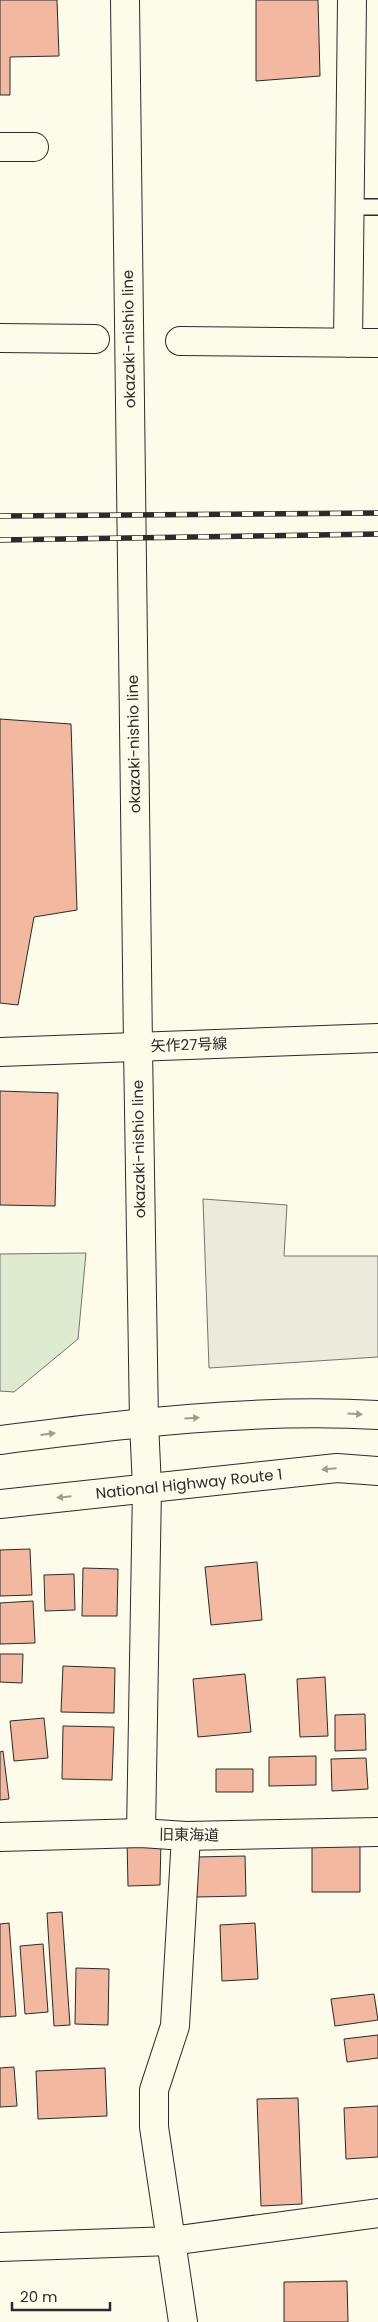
<svg xmlns="http://www.w3.org/2000/svg" width="378" height="2322" font-family="Poppins,'Noto Sans JP',sans-serif">
<style>
.green{fill:#deebd1;stroke:#74746e}
.parking{fill:#eceadb;stroke:#74746e}
.building{fill:#f2b8a0;stroke:#2b2b2b}
.lines{fill:none;stroke-linecap:round;stroke-linejoin:round}
.service-casing{stroke:#2b2b2b;stroke-width:18}
.minor-casing{stroke:#2b2b2b;stroke-width:30}
.tertiary-casing{stroke:#2b2b2b;stroke-width:30}
.primary-casing{stroke:#2b2b2b;stroke-width:30}
.trunk-casing{stroke:#2b2b2b;stroke-width:30}
.service{stroke:#fdfbea;stroke-width:15}
.minor{stroke:#fdfbea;stroke-width:28}
.tertiary{stroke:#fdfbea;stroke-width:28}
.primary{stroke:#fdfbea;stroke-width:28}
.trunk{stroke:#fdfbea;stroke-width:28}
.rail-casing{stroke:#2b2b2b;stroke-width:5.5}
.rail{stroke:#fdfbea;stroke-width:4;stroke-dasharray:11;stroke-linecap:butt}
.oneway{fill:#9e9d94}
.labels{text-anchor:middle;stroke-width:4;stroke-linejoin:round;paint-order:stroke}
.street-label{font-size:15px;fill:#2b2b2b;stroke:#fdfbea}
</style>
<rect width="100%" height="100%" fill="#fdfbea"/>
<!-- green -->
<path class="green" d="M86,1253L78,1339L14,1392L0,1391V1254Z"/>
<!-- parking -->
<path class="parking" d="M203,1199L287,1205L284,1256H378V1357L209,1368Z"/>
<!-- building -->
<path class="building" d="M0,0H57L59,56L10,57V95H0Z
M256,0H318L320,76L256,81Z
M0,719L71,724L77,910L34,917L18,1005L0,1003Z
M0,1091L58,1093L55,1206L0,1205Z
M30,1549L32,1595L0,1596V1550Z
M257,1562L262,1620L211,1625L205,1567Z
M83,1568L118,1569L117,1616H82Z
M74,1574L75,1610L45,1611L44,1575Z
M33,1601L35,1643L0,1644V1603Z
M0,1654H23L22,1683L0,1682Z
M63,1666L115,1668L114,1713L61,1712Z
M245,1674L251,1732L198,1737L193,1679Z
M325,1677L328,1736L300,1737L297,1679Z
M365,1714L366,1750L335,1751V1715Z
M44,1718L48,1758L14,1761L10,1721Z
M63,1726L114,1727L112,1780L62,1779Z
M3,1751L9,1799L0,1800V1752Z
M316,1756V1785L269,1786V1757Z
M366,1758L368,1789L332,1791L331,1759Z
M216,1769H253V1792H216Z
M127,1839L161,1840L160,1885L128,1886Z
M312,1839H360V1892H312Z
M245,1856L246,1896L196,1897L195,1857Z
M62,1912L70,2025L54,2026L47,1913Z
M9,1923L16,2016L0,2017V1924Z
M255,1923L258,1979L222,1981L220,1925Z
M43,1944L48,2012L25,2014L20,1946Z
M76,1968L109,1969L108,2025L75,2024Z
M374,1994L378,2020L335,2026L331,1999Z
M378,2035V2058L347,2062L344,2039Z
M14,2067L17,2106L0,2107V2068Z
M105,2068L107,2116L38,2119L36,2071Z
M298,2098L302,2204L261,2206L257,2099Z
M378,2106V2157L346,2159L344,2108Z
M347,2281L348,2322H284V2282Z"/>
<g class="lines">
<!-- service casing -->
<g class="service-casing">
<path id="service" d="M350,207H378"/>
</g>
<!-- minor casing -->
<g class="minor-casing">
<path id="minor" d="M0,147H34
M0,338L95,339
M180,341L378,343
M348,343L352,0
M0,1052L378,1038
M0,1837L141,1833L186,1836L378,1832
M171,2241L154,2127V2090L175,2026L186,1836
M0,2247L171,2241L378,2213"/>
</g>
<!-- tertiary casing -->
<g class="tertiary-casing">
<path id="tertiary" d="M141,1833L147,1488
M171,2241L183,2322"/>
</g>
<!-- primary casing -->
<g class="primary-casing">
<path id="primary" d="M125,0L138,1047L144,1422L147,1488"/>
</g>
<!-- trunk casing -->
<g class="trunk-casing">
<path id="trunk" d="M0,1440C125,1424 251,1408 378,1415
M0,1504L337,1468L378,1471"/>
</g>
<!-- service -->
<use href="#service" class="service"/>
<!-- minor -->
<use href="#minor" class="minor"/>
<!-- tertiary -->
<use href="#tertiary" class="tertiary"/>
<!-- primary -->
<use href="#primary" class="primary"/>
<!-- trunk -->
<use href="#trunk" class="trunk"/>
<!-- rail casing -->
<g class="rail-casing">
<path id="rail" d="M0,516L378,513
M0,540L378,534"/>
</g>
<!-- rail -->
<use href="#rail" class="rail"/>
</g>
<!-- one-way arrows -->
<defs><path id="oneway-solid" d="M-6-.8H1V-3.2L6.5 0L1 3.2V.8H-6Z" transform="scale(1.25)"/></defs>
<g class="oneway">
<use href="#oneway-solid" transform="translate(355 1414) rotate(3)"/>
<use href="#oneway-solid" transform="translate(192 1418) rotate(-4)"/>
<use href="#oneway-solid" transform="translate(48 1434) rotate(-7)"/>
<use href="#oneway-solid" transform="translate(329 1469) rotate(175)"/>
<use href="#oneway-solid" transform="translate(64 1497) rotate(174)"/>
</g>
<g class="labels">
<!-- street labels -->
<g class="street-label">
<text transform="translate(129 339) rotate(-91)" y="5">okazaki-nishio line</text>
<text transform="translate(134 744) rotate(-91)" y="5">okazaki-nishio line</text>
<text transform="translate(189 1045) rotate(-2)" y="5">矢作27号線</text>
<text transform="translate(139 1149) rotate(-91)" y="5">okazaki-nishio line</text>
<text transform="translate(189 1484) rotate(-6)" y="5">National Highway Route 1</text>
<text transform="translate(189 1835) rotate(1)" y="5">旧東海道</text>
</g>
</g>
<!-- scale -->
<path d="M12 2302v8h98v-8" fill="none" stroke="#2b2b2b" stroke-width="2.5"/>
<text x="20" y="2302" font-size="15" fill="#2b2b2b" stroke="#fdfbea" stroke-width="4" paint-order="stroke">20 m</text>
</svg>
